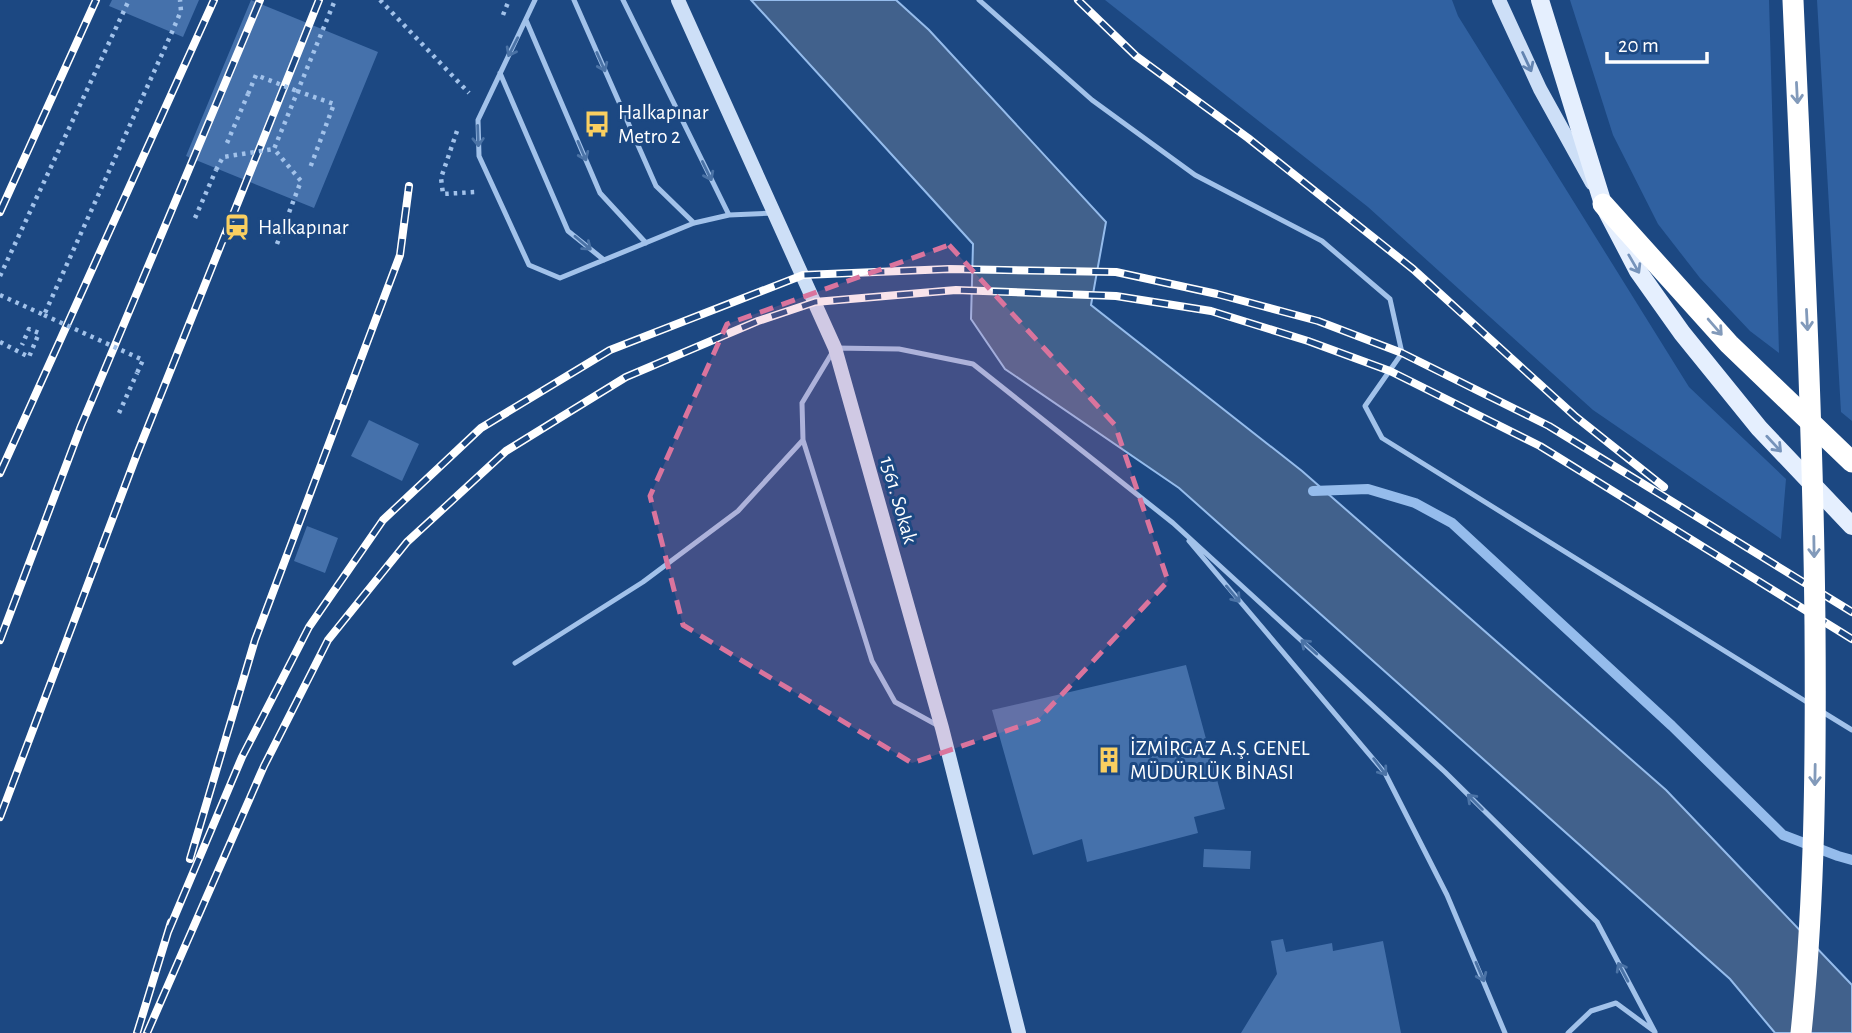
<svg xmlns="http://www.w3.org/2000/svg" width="1852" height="1033" font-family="'Alegreya Sans',sans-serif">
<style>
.green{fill:#3061a1}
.water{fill:#41618c;stroke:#95bcec;stroke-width:2}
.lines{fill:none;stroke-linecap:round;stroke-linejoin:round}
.stream{stroke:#95bcec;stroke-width:10}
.building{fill:#4571ab}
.path{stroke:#a2c2ea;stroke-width:4.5;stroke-dasharray:3.5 5;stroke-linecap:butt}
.lane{stroke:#a2c2ea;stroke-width:5}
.secondary{stroke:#cddff7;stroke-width:14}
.primary{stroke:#e5effe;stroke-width:18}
.highway{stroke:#fff;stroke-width:21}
.rail-casing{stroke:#fff;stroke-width:8}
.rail{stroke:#1c4882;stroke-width:5;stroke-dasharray:16;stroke-linecap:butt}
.path-bridge{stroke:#a2c2ea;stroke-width:4.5;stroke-dasharray:3.5 5;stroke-linecap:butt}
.highway-bridge{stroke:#fff;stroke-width:21}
.oneway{stroke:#4b73a6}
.oneway2{stroke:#6384b1}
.oneway3{stroke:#829aba}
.oneway4{stroke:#7693ba}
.marked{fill:#da749d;fill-opacity:0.2;stroke:#da749d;stroke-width:5;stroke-dasharray:14 9;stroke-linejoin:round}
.labels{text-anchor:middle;stroke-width:6;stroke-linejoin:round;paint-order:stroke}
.poi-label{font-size:21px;fill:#fff;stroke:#1c4882;text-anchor:start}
.street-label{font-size:21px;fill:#fff;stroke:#1c4882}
</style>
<rect width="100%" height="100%" fill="#1c4882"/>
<!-- green -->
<path class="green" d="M1105,0H1452L1458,16L1689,387L1786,479L1781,539L1593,410L1368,207Z
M1570,0H1769L1779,353L1750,331L1700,278L1658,224L1613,135Z
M1817,0H1852V421L1841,412Z"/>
<!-- water -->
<path class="water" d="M751,0H896L929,30L1106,222L1091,305L1302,471L1666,790L1852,985V1033H1775L1730,979L1179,488L1005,369L971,319L973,244Z"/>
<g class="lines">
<!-- stream -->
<path class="stream" d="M1313,491L1368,489L1415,503L1452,523L1672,726L1783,835L1838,856L1852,860"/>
</g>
<!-- building -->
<path class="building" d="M112,0H199L183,37L109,6Z
M251,0L378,52L314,208L186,156Z
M369,420L419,444L402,481L351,456Z
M307,526L338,538L325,573L294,561Z
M1186,665L1225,809L1194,817L1198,833L1087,862L1082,839L1033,855L992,710Z
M1204,849L1251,851L1250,869L1203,867Z
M1283,939L1286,952L1332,943L1333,951L1383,941L1401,1033H1241L1277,974L1271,941Z"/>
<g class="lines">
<!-- path -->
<path class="path" d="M380,0L469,93
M503,15L509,0
M297,91L334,104L310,168
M457,131L441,178L443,194L476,192
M227,143L248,94
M195,218L216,170
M277,244L301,181L274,149L335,0
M0,276L129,0
M0,295L44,315L172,32L181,11L180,0
M0,342L29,357L39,333L29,329L22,345
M119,413L137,373"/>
<!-- lane -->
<path class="lane" d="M535,0L478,120L479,156L529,265L560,278L694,223L729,215L773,213
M574,0L656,186L694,223
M623,0L729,215
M979,0L1092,100L1195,175L1322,241L1390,299L1402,353L1365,406L1382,438L1810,704
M526,20L600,193L646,243
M500,73L568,231L604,260
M1189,541L1385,773L1447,895L1505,1033
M515,663L643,582L738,511L803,440
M1821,711L1852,730
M937,725L895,702L872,661L803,440L802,403L835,348L899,349L973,364L1173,523L1445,772L1597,922L1655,1032
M1568,1033L1591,1011L1616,1003L1654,1031"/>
<!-- secondary -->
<path class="secondary" d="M678,0L835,348L942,728L1019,1033
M1499,0L1540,89L1592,183"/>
<!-- primary -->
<path class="primary" d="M1540,0L1603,204L1638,271L1682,333L1759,428L1852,526"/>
<!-- highway -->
<path class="highway" d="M1603,204L1729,344L1852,462"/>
<!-- rail casing -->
<g class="rail-casing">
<path id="rail" d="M1078,0L1136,56L1248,138L1413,269L1576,417L1664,487
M0,212L96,0
M0,473L214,0
M0,640L81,426L260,0
M0,817L137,454L319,0
M190,859L255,640L400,255L409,186
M168,932L242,757L309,627L383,520L481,428L610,350L803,275L949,269L1116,272L1217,294L1318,321L1402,353L1549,426L1852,612
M137,1033L171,922
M147,1033L264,766L328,640L407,542L506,451L626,377L758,321L815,302L956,290L1116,296L1211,311L1308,341L1390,371L1540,446L1852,639"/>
</g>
<!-- rail -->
<use href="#rail" class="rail"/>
<!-- path-bridge -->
<path class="path-bridge" d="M248,94L256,75L297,91
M216,170L223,157L274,149
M44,315L143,360L137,373"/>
<!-- highway-bridge -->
<path class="highway-bridge" d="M1793,0C1802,208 1813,417 1815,625C1816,761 1815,898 1801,1033"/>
</g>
<!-- one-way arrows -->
<defs><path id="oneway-shaft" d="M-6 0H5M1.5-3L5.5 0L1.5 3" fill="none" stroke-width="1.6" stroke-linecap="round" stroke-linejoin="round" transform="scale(1.75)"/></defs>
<g class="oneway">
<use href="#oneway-shaft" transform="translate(513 47) rotate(117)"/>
<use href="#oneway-shaft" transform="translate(601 62) rotate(66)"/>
<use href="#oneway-shaft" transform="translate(478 136) rotate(88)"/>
<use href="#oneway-shaft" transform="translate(582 151) rotate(67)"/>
<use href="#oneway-shaft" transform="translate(707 171) rotate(64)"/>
<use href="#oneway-shaft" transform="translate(583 243) rotate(40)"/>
<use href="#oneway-shaft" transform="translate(1233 594) rotate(50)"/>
<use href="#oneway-shaft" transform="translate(1309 647) rotate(-138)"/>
<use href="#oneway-shaft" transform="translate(1380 767) rotate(53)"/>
<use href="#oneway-shaft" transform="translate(1475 802) rotate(-135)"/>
<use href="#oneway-shaft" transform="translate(1480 972) rotate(67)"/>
<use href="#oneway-shaft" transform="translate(1623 972) rotate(-118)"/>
</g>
<use class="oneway2" href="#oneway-shaft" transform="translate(1527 62) rotate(65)"/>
<g class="oneway3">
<use href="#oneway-shaft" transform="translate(1797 93) rotate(87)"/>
<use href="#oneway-shaft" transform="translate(1807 320) rotate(87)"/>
<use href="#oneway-shaft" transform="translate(1715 327) rotate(49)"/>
<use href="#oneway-shaft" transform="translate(1814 547) rotate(89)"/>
<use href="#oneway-shaft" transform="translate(1815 775) rotate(91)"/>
</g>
<g class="oneway4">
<use href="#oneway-shaft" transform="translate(1634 264) rotate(60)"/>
<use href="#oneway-shaft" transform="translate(1774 444) rotate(47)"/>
</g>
<!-- marked area -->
<path class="marked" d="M949,245L1115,425L1168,581L1038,720L912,763L683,625L650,496L727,324Z"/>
<!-- icons -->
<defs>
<g id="bus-bare" transform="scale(2.1)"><path d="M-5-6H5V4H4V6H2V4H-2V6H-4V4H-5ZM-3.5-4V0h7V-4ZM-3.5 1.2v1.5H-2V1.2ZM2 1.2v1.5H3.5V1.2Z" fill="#facf60" stroke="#1c4882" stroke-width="2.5" paint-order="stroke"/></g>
<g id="station-bare" transform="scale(2.1)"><path d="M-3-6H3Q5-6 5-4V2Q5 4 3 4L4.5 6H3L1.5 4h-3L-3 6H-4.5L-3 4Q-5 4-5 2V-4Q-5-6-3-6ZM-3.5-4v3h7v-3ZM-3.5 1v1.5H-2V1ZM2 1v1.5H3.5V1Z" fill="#facf60" stroke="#1c4882" stroke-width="2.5" paint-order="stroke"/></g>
<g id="building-bare" transform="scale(2.1)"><path d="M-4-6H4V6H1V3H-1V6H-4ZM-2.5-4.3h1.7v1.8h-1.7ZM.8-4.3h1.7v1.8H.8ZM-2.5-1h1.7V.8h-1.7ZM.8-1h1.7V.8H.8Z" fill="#facf60" stroke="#1c4882" stroke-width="2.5" paint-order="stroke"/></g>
</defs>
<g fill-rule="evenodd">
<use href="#bus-bare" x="597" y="124"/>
<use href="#station-bare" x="237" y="227"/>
<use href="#building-bare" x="1109" y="760"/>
</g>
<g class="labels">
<!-- poi labels -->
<g class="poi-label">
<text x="618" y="119">Halkapınar<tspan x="618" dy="24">Metro 2</tspan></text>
<text x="258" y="234">Halkapınar</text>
<text x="1130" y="755">İZMİRGAZ A.Ş. GENEL<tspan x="1130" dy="24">MÜDÜRLÜK BİNASI</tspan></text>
</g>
<!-- street labels -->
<g class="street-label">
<text transform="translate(899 500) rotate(74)" y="7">1561. Sokak</text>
</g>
</g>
<!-- scale -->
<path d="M1607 52v10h100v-10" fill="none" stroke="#ffffff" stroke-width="3.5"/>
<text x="1618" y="52" font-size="21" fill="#ffffff" stroke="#1c4882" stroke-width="5" paint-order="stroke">20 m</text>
</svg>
